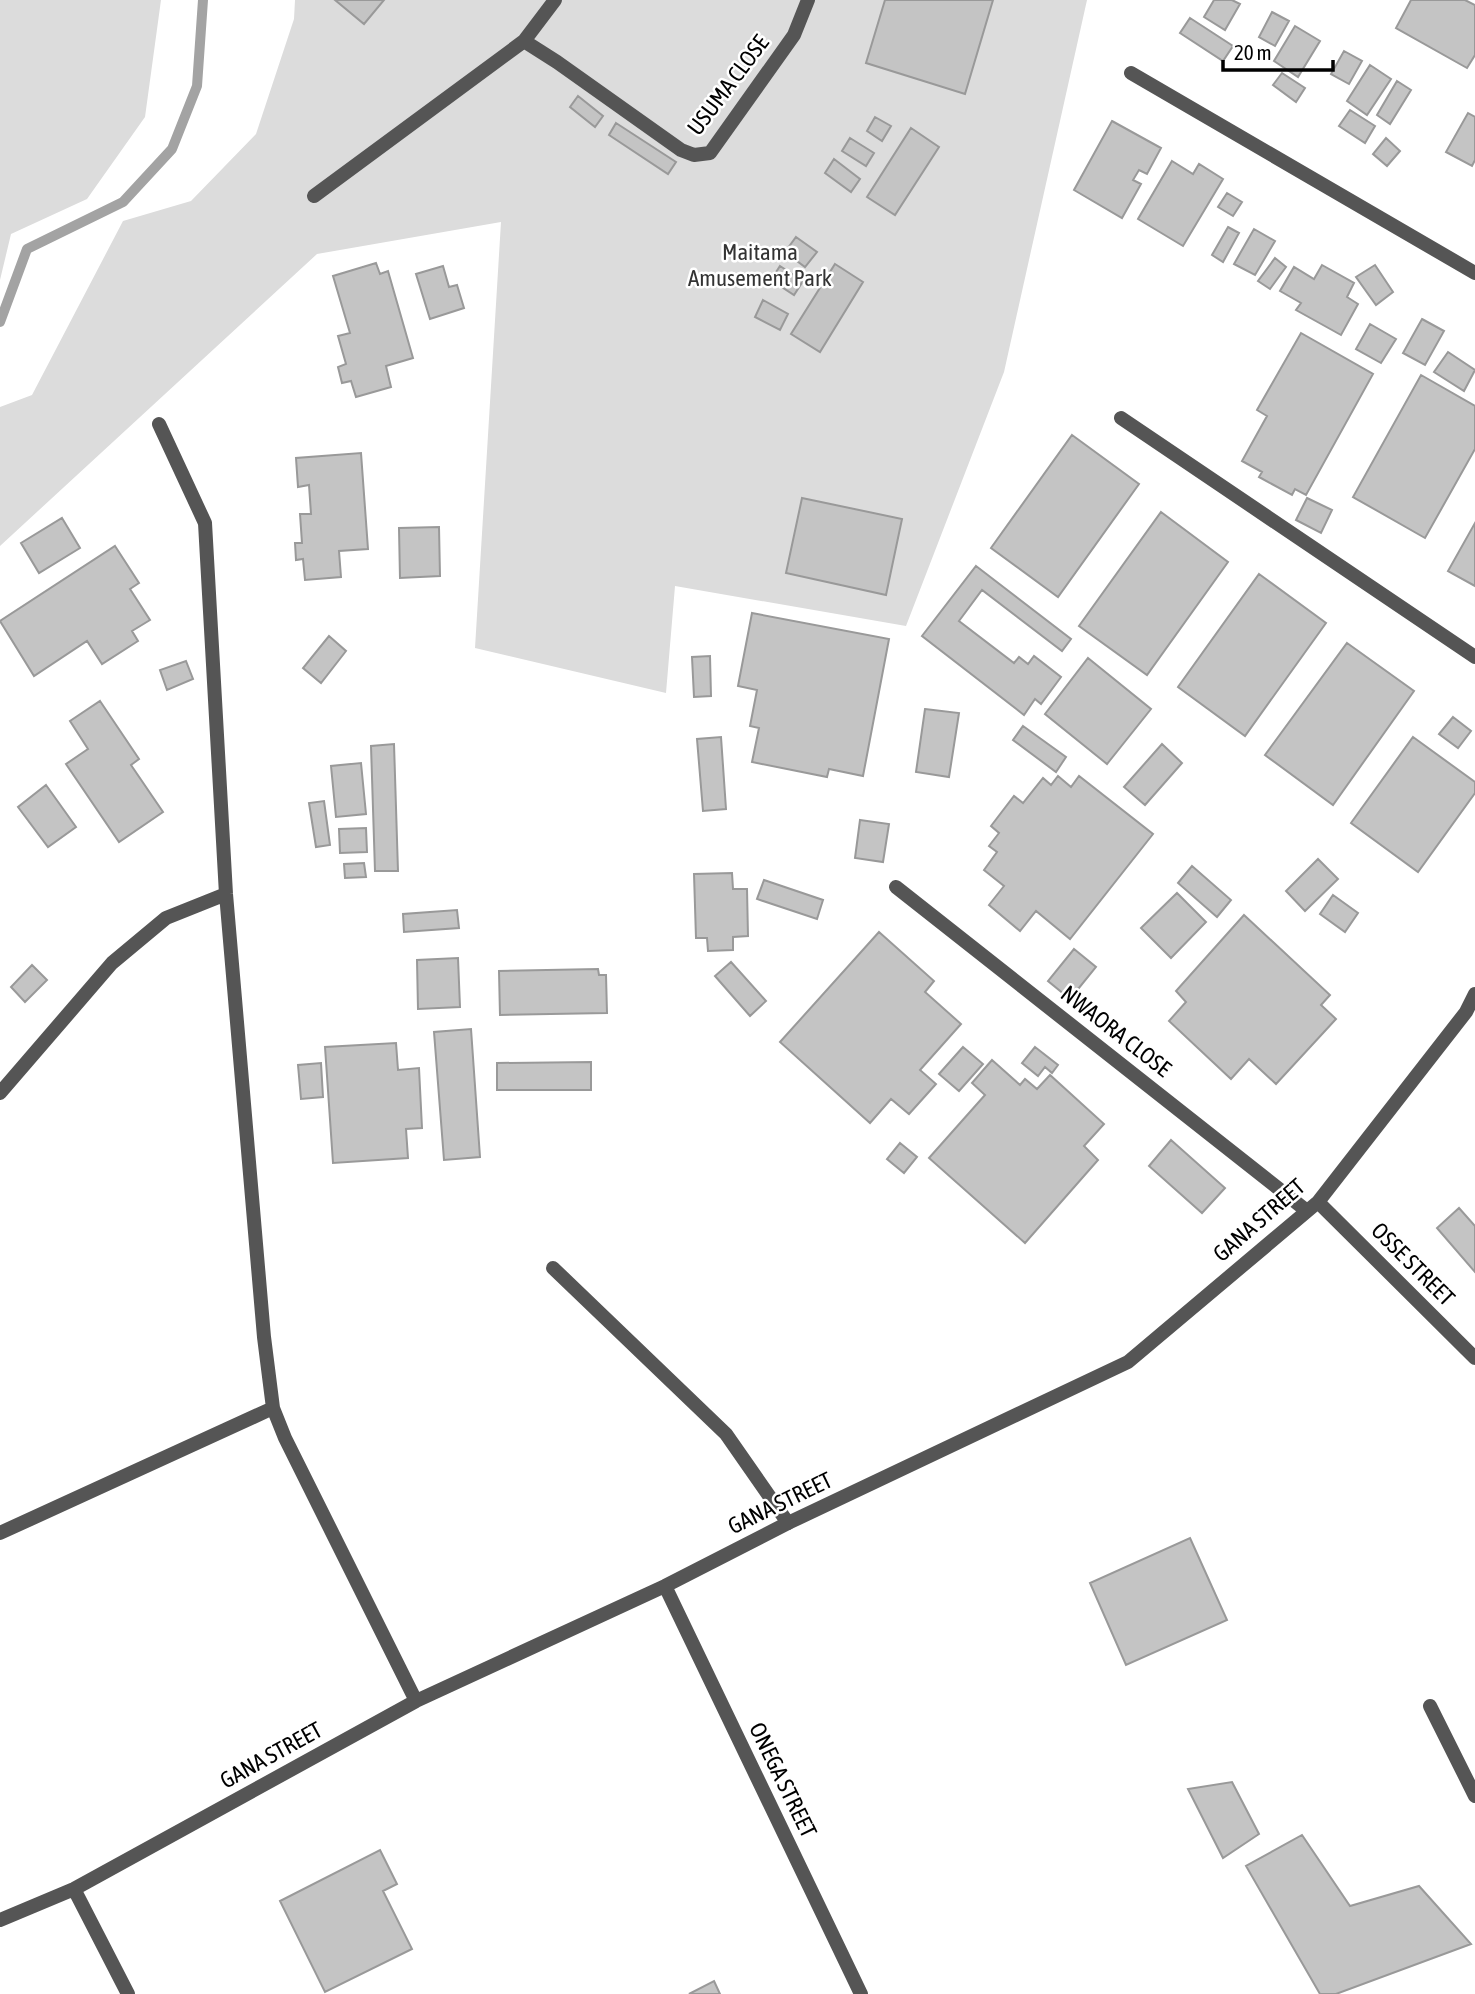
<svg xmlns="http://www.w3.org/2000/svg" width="1475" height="1994" font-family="'Asap Condensed',sans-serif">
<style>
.green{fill:#dcdcdc}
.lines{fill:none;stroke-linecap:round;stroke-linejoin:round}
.stream{stroke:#a3a3a3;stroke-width:10}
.building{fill:#c4c4c4;stroke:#999;stroke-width:2}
.lane{stroke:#555;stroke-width:14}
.street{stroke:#555;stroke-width:14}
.labels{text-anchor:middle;stroke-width:5;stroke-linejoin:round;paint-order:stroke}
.street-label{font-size:23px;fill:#000;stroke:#fff}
.park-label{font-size:23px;fill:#333;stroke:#fff}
</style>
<rect width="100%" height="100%" fill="#fff"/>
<!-- green -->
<path class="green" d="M0,0H161L145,117L87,199L11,234L0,280Z
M295,0H1087L1004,372L906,626L675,586L666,693L475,648L501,222L317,254L0,546V407L32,395L123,221L191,201L256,134L294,19Z"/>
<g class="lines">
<!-- stream -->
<path class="stream" d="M0,322L27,249L123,202L172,149L197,86L203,0"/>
</g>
<!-- building -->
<path class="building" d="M335,0H384L364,24Z
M885,0H993L965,94L866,63Z
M1214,0H1232L1240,4L1225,30L1204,17Z
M1411,0H1465L1475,5V55L1467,68L1396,28Z
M1272,12L1289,21L1275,46L1259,37Z
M1190,18L1233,46L1223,61L1180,33Z
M1295,26L1320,41L1298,77L1274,61Z
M1344,51L1362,61L1349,84L1331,74Z
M1370,65L1391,79L1367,115L1347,101Z
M1282,73L1305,88L1296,102L1273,85Z
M1397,81L1411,90L1390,124L1377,115Z
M578,96L603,116L595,127L570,107Z
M1350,110L1375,126L1365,143L1339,126Z
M1468,113L1475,117V160L1472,166L1446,152Z
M875,117L891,126L882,141L867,131Z
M1112,121L1161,148L1147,174L1139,170L1133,180L1141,184L1122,218L1074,190Z
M616,123L676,162L668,174L609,135Z
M911,128L939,147L895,215L867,197Z
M850,138L874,153L866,166L842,151Z
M1386,138L1400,151L1387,166L1373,154Z
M834,159L860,179L851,192L825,173Z
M1172,161L1193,174L1199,164L1223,179L1183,246L1138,219Z
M1227,193L1242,202L1233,216L1218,207Z
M1228,227L1239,233L1223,262L1212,255Z
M1254,229L1275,241L1255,275L1234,264Z
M796,237L817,252L805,267L785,252Z
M1275,258L1286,267L1270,289L1258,281Z
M376,263L380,274L388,271L413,358L386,366L391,387L356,397L351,381L342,383L338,367L346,364L338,336L350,333L333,276Z
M835,264L863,282L820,352L791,334Z
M1322,265L1354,283L1347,297L1358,304L1341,335L1296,310L1301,303L1280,291L1294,267L1314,279Z
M1375,265L1393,292L1376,305L1356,277Z
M443,266L449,287L457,285L464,308L430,319L416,274Z
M780,266L803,281L794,295L771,280Z
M763,300L788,314L780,330L755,317Z
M1422,319L1444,331L1425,365L1403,353Z
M1370,324L1396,339L1381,363L1356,349Z
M1301,333L1373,374L1306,495L1295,489L1292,495L1259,477L1262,472L1242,461L1267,416L1257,410Z
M1448,352L1475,370L1464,391L1434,372Z
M1421,375L1475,406V449L1425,538L1353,497Z
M1072,435L1139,484L1058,597L991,548Z
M361,453L368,549L339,551L341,577L305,580L303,559L296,560L295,543H302L300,514H311L309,485L298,487L296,458Z
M802,498L902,519L886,595L786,573Z
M1307,498L1332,510L1321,533L1296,520Z
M1161,512L1228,562L1147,675L1079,626Z
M62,518L80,548L39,573L21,543Z
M1475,523V586L1448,571Z
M439,527L440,576L400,578L399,528Z
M115,546L139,583L130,589L150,620L132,631L138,641L102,664L87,641L34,676L0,621Z
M976,566L1071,639L1062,651L982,590L959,621L1014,663L1019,657L1028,664L1034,656L1061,677L1041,704L1035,699L1024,715L922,636Z
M1259,574L1326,623L1245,736L1178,687Z
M752,613L889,639L863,776L829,769L827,777L752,762L759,728L750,726L757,690L738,686Z
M329,636L346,651L321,683L303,668Z
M1347,643L1414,691L1333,805L1265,755Z
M710,656L711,696L694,697L692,657Z
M1088,658L1151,709L1107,764L1045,714Z
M186,661L193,679L167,690L160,670Z
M100,701L139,759L131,765L163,812L119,842L66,764L88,749L70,721Z
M925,709L959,713L949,777L916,772Z
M1453,717L1471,731L1458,748L1439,734Z
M1023,726L1066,757L1056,772L1013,740Z
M721,737L726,809L703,811L697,739Z
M1413,737L1475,782V793L1418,872L1351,823Z
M394,744L398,871H375L371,746Z
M1162,744L1182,763L1145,805L1124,787Z
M361,763L366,814L336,817L331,766Z
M1058,776L1071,787L1079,776L1153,834L1070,939L1036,911L1020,931L989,905L1004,886L984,870L997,852L989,846L999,833L991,826L1014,796L1023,803L1043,778L1051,785Z
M46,785L76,827L48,847L18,807Z
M324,801L330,845L316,847L309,803Z
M860,820L889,824L883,862L855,858Z
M366,828L367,852L340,853L339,829Z
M1318,859L1338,879L1305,911L1286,891Z
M364,863L366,877L345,878L344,864Z
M1192,866L1231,900L1217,917L1178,883Z
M732,873L733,889H747L748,936L733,937V950L708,951L707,938H696L694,874Z
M764,880L823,900L817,919L757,899Z
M1177,893L1206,922L1171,958L1141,928Z
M1333,895L1358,913L1345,932L1320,914Z
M457,910L459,928L404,932L403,914Z
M1244,915L1330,995L1321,1005L1336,1019L1276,1084L1249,1059L1231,1079L1169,1021L1186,1002L1176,991Z
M879,932L934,981L925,992L961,1024L920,1070L936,1084L909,1114L891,1099L870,1123L780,1042Z
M1074,949L1096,967L1070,999L1048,981Z
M458,958L460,1007L418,1009L417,960Z
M731,962L766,1001L750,1016L715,976Z
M32,965L47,980L25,1002L11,987Z
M598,969L599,975H606L607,1013L500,1015L499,971Z
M471,1029L480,1157L444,1160L434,1032Z
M396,1043L398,1070L419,1068L422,1128L406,1129L408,1158L333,1163L325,1047Z
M963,1047L983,1064L959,1091L939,1074Z
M1035,1047L1058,1065L1052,1073L1045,1067L1038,1076L1022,1063Z
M992,1060L1020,1085L1025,1079L1037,1089L1050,1075L1104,1124L1084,1146L1098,1160L1025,1243L929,1158L985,1095L972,1083Z
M591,1062V1090H497V1063Z
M321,1063L323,1097L301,1099L298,1065Z
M1171,1140L1225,1188L1202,1213L1149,1166Z
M900,1143L917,1157L904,1173L887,1159Z
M1459,1208L1475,1226V1272L1437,1228Z
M1190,1538L1227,1620L1126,1665L1090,1583Z
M1232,1782L1259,1834L1223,1858L1188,1789Z
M1302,1835L1350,1906L1419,1886L1471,1944L1336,1994H1320L1246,1866Z
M380,1850L397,1884L383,1891L412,1949L325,1992L280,1901Z
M714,1981L720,1994H689Z"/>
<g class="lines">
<!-- lane -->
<path class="lane" d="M553,1268L726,1434L788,1523"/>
<!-- street -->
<path class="street" d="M524,41L557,62L681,150L694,155L710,153L794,35L808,0
M1131,73L1475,273
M314,196L524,41L555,0
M1121,418L1475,657
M159,424L205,523L226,894L264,1337L273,1408L285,1438L416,1701
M896,887L1307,1211
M0,1093L112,963L166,918L226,894
M1318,1202L1475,1358
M0,1533L273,1408
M665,1586L861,1994
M1430,1706L1475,1796
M74,1889L128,1994
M0,1920L74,1889L416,1701L665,1586L788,1523L1128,1362L1318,1202L1466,1012L1475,994"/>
</g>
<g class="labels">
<!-- street labels -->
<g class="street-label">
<text transform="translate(728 85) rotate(-53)" y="8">USUMA CLOSE</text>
<text transform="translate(1116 1031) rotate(38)" y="8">NWAORA CLOSE</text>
<text transform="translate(1259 1220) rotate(-41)" y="8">GANA STREET</text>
<text transform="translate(1413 1264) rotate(45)" y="8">OSSE STREET</text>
<text transform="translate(780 1503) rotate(-26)" y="8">GANA STREET</text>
<text transform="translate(271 1755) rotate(-29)" y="8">GANA STREET</text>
<text transform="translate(783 1780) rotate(64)" y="8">ONEGA STREET</text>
</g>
<!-- park labels -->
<g class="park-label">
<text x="760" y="260">Maitama<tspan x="760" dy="26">Amusement Park</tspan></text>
</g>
</g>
<!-- scale -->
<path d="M1223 60v10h110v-10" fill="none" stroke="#000000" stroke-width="3.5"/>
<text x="1234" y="60" font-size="21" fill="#000000" stroke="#ffffff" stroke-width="5" paint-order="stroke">20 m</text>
</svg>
